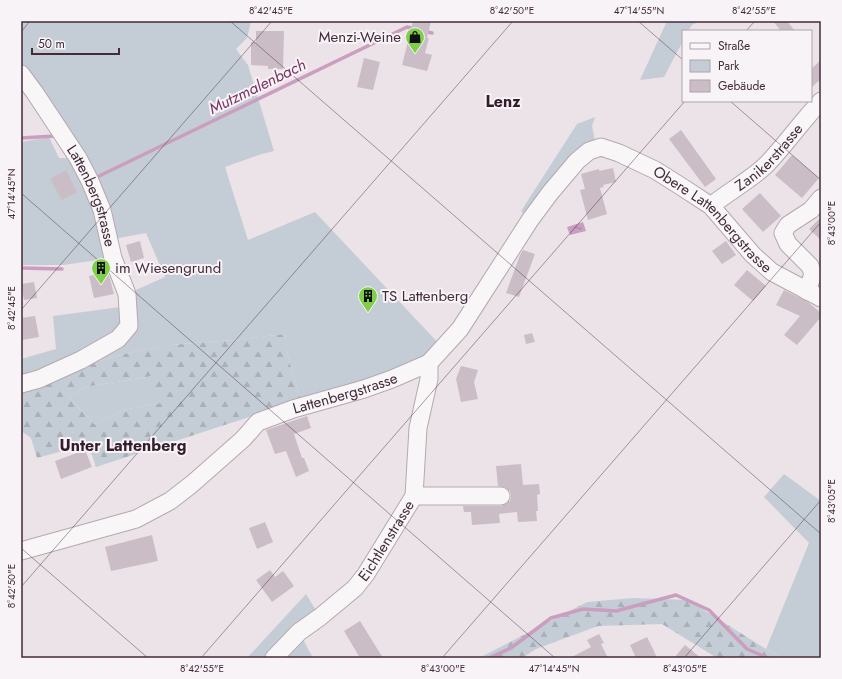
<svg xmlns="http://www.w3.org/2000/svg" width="842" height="679" font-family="Jost,sans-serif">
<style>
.green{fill:#c4cdd5}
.forest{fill:url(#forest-firs);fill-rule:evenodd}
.water{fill:url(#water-ripples)}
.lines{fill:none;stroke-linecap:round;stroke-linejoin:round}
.stream{stroke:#cb9ebf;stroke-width:3.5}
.building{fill:#cbbdc6}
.minor-casing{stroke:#b5a8b0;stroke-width:19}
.minor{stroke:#f9f6f8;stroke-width:17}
.ticks{fill:none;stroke:#432b3a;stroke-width:1;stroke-opacity:0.45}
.labels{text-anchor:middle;stroke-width:4;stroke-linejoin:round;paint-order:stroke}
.poi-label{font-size:15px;fill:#432b3a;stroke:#f8f3f7;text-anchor:start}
.street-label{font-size:15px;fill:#432b3a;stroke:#f8f3f7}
.water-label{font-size:16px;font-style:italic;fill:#783464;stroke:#f8f3f7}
.neighbourhood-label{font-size:16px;font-weight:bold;fill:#341d2b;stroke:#f8f3f7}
.neatline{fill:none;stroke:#432b3a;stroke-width:1.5}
.ticks-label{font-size:10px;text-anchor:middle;fill:#432b3a}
</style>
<defs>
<pattern id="forest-firs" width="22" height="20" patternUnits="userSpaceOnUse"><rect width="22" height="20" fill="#c4cdd5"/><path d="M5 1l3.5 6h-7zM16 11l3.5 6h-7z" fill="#aab0b8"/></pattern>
<pattern id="water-ripples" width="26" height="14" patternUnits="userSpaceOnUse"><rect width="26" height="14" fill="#cb9ebf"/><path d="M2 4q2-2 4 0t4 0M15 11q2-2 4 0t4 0" fill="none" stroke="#a6819c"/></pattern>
</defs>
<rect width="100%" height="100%" fill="#ebe3e8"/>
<!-- green -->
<path class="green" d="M21,21H251L247,38L236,49L248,65L274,151L262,154L225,167L248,240L315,212L443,348L378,378L301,400L288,357L285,334L233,340L171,345L136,351L95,362L81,360L21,384V359L56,349L53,316L128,306L127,294L165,277L146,233L108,240L113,258L63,265H21V142L49,137L59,158H77L21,74Z
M667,21H700L692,25L688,31H683V41L664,77L640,80Z
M595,117L592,126L595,141L530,220L521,211L577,124Z
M153,376L160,403L123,410L94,424L69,397L85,387Z
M784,474L821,501V658H783L766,649L809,543L764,497Z
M306,594L320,617L299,632L313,658H247Z"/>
<!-- forest -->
<path class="forest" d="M285,334L288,357L301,400L96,467L88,444L37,458L31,438L21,431V384L81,360L95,362L136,351L171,345L233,340ZM152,376L160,403L123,410L94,424L69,397L85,387Z
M633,598L688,600L766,649L783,658H717L662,624L598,626L536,649L522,658H479L587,602Z"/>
<!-- water -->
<path class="water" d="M583,222L586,231L570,235L567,227Z"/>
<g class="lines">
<!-- stream -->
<path class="stream" d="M424,31L432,33
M21,138L55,136
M95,178L407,27L416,29
M21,268L62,269
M489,658L511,648L551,618L583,609L616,611L676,595L709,610L747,649L768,658"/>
</g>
<!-- building -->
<path class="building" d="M413,21H431L427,38H429L425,53L432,55L427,71L402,65Z
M773,21H787L795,31H781Z
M256,31H284L283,69H268V66L251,65V42H256Z
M364,58L380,62L373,90L357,87Z
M821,60V79L811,88V69Z
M681,130L716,179L705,187L669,139Z
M792,155L819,178L802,198L775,175Z
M613,168L616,182L603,185L604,187L600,188L607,214L588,220L580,190L585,189L581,174L599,169V171Z
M66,170L77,192L62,200L50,179Z
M760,193L781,216L763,232L742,209Z
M821,217V240L809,229Z
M140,241L144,258L131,262L126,245Z
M726,241L736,255L722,264L712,251Z
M523,250L535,254L519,297L506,293L520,255Z
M747,270L766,286L753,301L734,285Z
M108,272L114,294L94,298L89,276Z
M34,282L37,298L24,300L21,284Z
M784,290L808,302L821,313V317L797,345L784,335L800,316L776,305Z
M35,316L39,337L22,340L21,318Z
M532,333L535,342L526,344L524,335Z
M461,366L478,370L474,382L478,399L461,402L456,379Z
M307,416L311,428L294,434L302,458H304L309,471L296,477L286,451L275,454L266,430Z
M85,450L92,467L61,479L55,461Z
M521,464L523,485L539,484L540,494L537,495L538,511H536L537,521L518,522L517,512L499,514L500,523L472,525L471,512H464L463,506H501L506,504L510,501L511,496L510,491L506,488L498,486L496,466Z
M265,522L273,542L257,549L249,528Z
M152,535L158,561L111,571L105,547Z
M270,570L275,577L283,571L294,586L272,602L256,580Z
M360,621L383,658H360L344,631Z
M599,634L604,643L601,644L608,658H570L591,647L587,640Z
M647,637L653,649L657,658H636L630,645Z
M685,645L701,658H674Z"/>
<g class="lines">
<!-- minor casing -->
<g class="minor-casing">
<g id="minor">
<path id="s1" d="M21,74L35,93L78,158L90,181L102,210L113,258L127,294L129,326L118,339L81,360L39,379L21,384"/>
<path id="s2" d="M711,206C729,191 751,180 767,164C786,144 802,121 821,101"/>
<path d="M807,291L813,274L810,266L788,244L783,233L788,225L811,210L821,198"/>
<path d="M414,496H501"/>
<path id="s3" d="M21,551L136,519L170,501L192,484L243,439L258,422L293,409L364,389L392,379L429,363L460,329L530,220L550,193L577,161L589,151L601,147L619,153L655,170L682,187L711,206L753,255L772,272L821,298"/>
<path id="s4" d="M274,658L299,632L320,617L355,588L366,574L414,496L418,428L429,379V363"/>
</g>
</g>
<!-- minor -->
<use href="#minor" class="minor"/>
</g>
<!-- ticks -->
<path class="ticks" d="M230,21L821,534M638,21L683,60M746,31L755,21M21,32L30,21M730,101L821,180M21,193L555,658M21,310L272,21M21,548L148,658M21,587L513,21M201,658L685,101M442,658L821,222M684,658L821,500"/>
<!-- icons -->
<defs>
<g id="shop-pin" transform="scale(1)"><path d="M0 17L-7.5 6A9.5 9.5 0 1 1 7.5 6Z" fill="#80cf49" stroke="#f8f3f7"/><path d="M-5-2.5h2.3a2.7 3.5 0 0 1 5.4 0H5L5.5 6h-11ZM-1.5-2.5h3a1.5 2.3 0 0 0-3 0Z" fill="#111"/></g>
<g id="building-pin" transform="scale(1)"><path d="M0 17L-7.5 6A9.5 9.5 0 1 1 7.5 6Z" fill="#80cf49" stroke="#f8f3f7"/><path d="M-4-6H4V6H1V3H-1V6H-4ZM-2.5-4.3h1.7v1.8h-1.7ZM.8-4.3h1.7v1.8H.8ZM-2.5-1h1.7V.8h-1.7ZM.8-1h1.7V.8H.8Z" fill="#111"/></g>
</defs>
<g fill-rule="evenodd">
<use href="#shop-pin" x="415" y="37"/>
<use href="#building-pin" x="101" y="268"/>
<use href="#building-pin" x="368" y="296"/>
</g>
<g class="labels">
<!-- poi labels -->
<g class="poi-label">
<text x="401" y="42" text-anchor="end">Menzi-Weine</text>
<text x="115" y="273">im Wiesengrund</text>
<text x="382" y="301">TS Lattenberg</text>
</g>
<!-- street labels -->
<g class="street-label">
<text dy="5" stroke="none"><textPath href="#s2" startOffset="76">Zanikerstrasse</textPath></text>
<text dy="5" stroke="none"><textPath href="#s1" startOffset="142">Lattenbergstrasse</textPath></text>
<text dy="5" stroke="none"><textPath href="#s3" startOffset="872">Obere Lattenbergstrasse</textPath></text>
<text dy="5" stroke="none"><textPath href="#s3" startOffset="368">Lattenbergstrasse</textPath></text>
<text dy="5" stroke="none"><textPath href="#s4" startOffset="164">Eichtlenstrasse</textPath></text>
</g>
<!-- water labels -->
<g class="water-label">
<text transform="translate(257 86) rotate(-26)" y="6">Mutzmalenbach</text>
</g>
<!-- neighbourhood labels -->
<g class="neighbourhood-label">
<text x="503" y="107">Lenz</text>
<text x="123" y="451">Unter Lattenberg</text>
</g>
</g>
<!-- border -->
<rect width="842" height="679" fill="none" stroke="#f8f3f7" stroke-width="44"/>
<!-- legend -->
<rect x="682" y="30" width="130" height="72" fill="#f8f3f7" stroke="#b0a3ab"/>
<rect x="690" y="43" width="20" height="6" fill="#f9f6f8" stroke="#b0a3ab"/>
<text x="718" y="50" font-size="12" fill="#432b3a">Straße</text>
<rect x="690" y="60" width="20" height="12" fill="#c4cdd5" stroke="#b0a3ab"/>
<text x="718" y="70" font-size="12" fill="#432b3a">Park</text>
<rect x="690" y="80" width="20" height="12" fill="#cbbdc6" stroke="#b0a3ab"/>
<text x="718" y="90" font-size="12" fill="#432b3a">Gebäude</text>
<!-- scale -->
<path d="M32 48v6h87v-6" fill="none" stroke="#432b3a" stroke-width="2"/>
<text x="38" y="48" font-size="12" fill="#432b3a" stroke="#f8f3f7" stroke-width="3" paint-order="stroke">50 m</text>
<rect x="22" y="22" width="798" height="635" class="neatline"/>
<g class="ticks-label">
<text x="271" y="14">8°42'45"E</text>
<text x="512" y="14">8°42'50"E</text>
<text x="639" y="14">47°14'55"N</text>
<text x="754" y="14">8°42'55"E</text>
<text transform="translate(11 194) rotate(-90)" y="4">47°14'45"N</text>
<text transform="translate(831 223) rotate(-90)" y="4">8°43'00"E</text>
<text transform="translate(11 308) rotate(-90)" y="4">8°42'45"E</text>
<text transform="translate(831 501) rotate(-90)" y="4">8°43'05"E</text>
<text transform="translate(11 586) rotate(-90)" y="4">8°42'50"E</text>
<text x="202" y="672">8°42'55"E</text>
<text x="443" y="672">8°43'00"E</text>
<text x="554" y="672">47°14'45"N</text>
<text x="685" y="672">8°43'05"E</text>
</g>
</svg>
